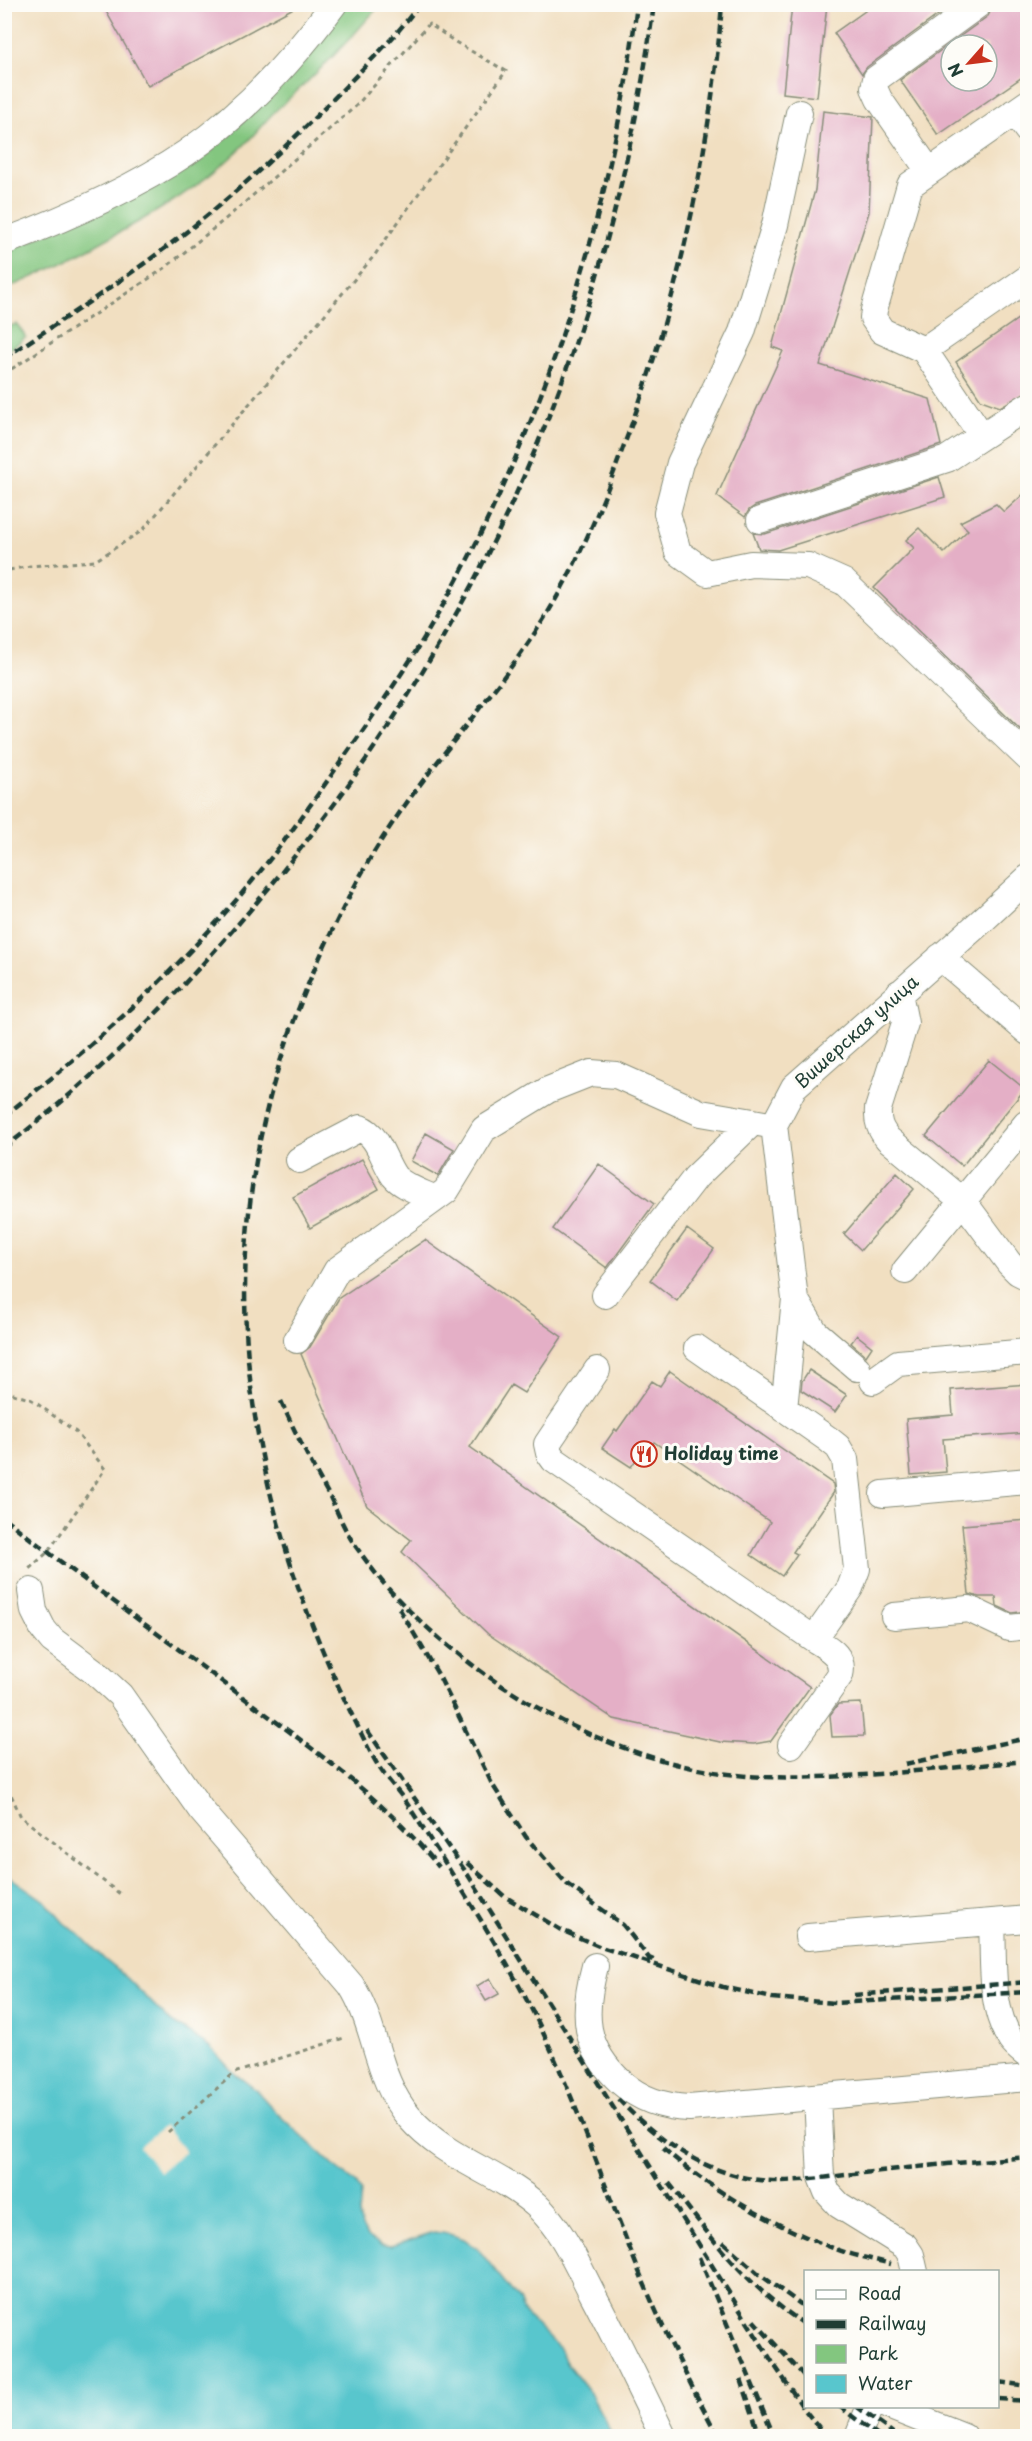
<svg xmlns="http://www.w3.org/2000/svg" width="1032" height="2441" font-family="'Playpen Sans',sans-serif">
<style>
.green{fill:#83c67f;stroke:#51825a;stroke-width:1.5}
.water{fill:#58c6cd;stroke:#3c8280;stroke-width:1.5}
.pier{fill:#f1dfc1}
.building{fill:#e4afc6;fill-rule:evenodd}
.lines{fill:none;stroke-linecap:round;stroke-linejoin:round}
.minor-casing{stroke:#888e7a;stroke-width:28}
.path{stroke:#888e7a;stroke-width:3;stroke-dasharray:4.5 4.5;stroke-linecap:butt}
.minor{stroke:#fff;stroke-width:26}
.rail{stroke:#1f3d34;stroke-width:4.5;stroke-dasharray:9 4.5;stroke-linecap:butt}
.labels{text-anchor:middle;stroke-width:6;stroke-linejoin:round;paint-order:stroke}
.street-label{font-size:18px;fill:#1f3d34;stroke:#fdfcf7}
.poi-label{font-size:18px;font-weight:bold;fill:#1f3d34;stroke:#fdfcf7;text-anchor:start}
</style>
<rect width="100%" height="100%" fill="#fdfcf7"/>
<filter id="ink" filterUnits="userSpaceOnUse"><feTurbulence type="fractalNoise" baseFrequency=".0167" numOctaves="2"/><feDisplacementMap in="SourceGraphic" scale="12" xChannelSelector="R" yChannelSelector="G"/><feConvolveMatrix kernelMatrix="1 2 1 2 8 2 1 2 1" color-interpolation-filters="sRGB"/></filter>
<filter id="wash" filterUnits="userSpaceOnUse"><feTurbulence type="fractalNoise" baseFrequency=".008" numOctaves="4" result="noise"/><feDisplacementMap in="SourceGraphic" scale="24" xChannelSelector="R" yChannelSelector="G"/><feGaussianBlur stdDeviation="1.35" result="paint"/><feColorMatrix in="noise" values="0 0 0 0 0 0 0 0 0 0 0 0 0 0 0 0 0 1.4 0 .05"/><feComposite in="paint" operator="in"/></filter>
<g filter="url(#wash)">
<rect width="100%" height="100%" fill="#f1dfc1"/>
<!-- green -->
<path class="green" d="M346,5H380C349,41 318,73 282,105C266,118 254,137 238,151C199,188 154,214 107,239C73,258 41,275 5,289V253L137,190Z
M17,324L26,337L5,353V327Z"/>
<!-- water -->
<path class="water" d="M4,1873L46,1902L64,1923L79,1934L104,1959L127,1978L170,2021L209,2046L234,2073L256,2090L277,2113L333,2165L356,2183L361,2192L359,2215L362,2228L369,2237L381,2245L391,2246L434,2232L449,2234L464,2239L478,2249L519,2300L523,2311L558,2347L568,2365L590,2393L613,2436H5Z"/>
<!-- pier -->
<path class="pier" d="M164,2126L185,2151L160,2172L139,2147Z"/>
<g id="blocks">
<!-- building -->
<path class="building" d="M102,4H301L148,86Z
M792,4H827L817,97L783,93Z
M875,4H953L867,67L862,74L834,33Z
M994,4H1028V73L938,135L900,80L988,16ZM951,45H987V81H951Z
M823,111L873,117L869,212L820,365L930,399L941,445L755,506L749,510L745,517L717,496L783,351L772,347L815,190Z
M1028,312V391L1000,407L981,400L956,362Z
M939,477L945,497L778,550L759,549L753,533L765,534Z
M1028,490V737L874,588L914,548L906,540L919,528L944,553L968,530L960,522L996,504L1004,512Z
M989,1060L1025,1089L962,1166L926,1136Z
M426,1133L454,1149L438,1176L411,1161Z
M362,1159L379,1189L310,1228L293,1197Z
M599,1164L654,1204L607,1268L553,1229Z
M897,1173L914,1189L861,1250L844,1234Z
M687,1229L714,1249L677,1301L650,1280Z
M425,1240L562,1337L524,1393L511,1385L470,1447L810,1687L771,1741L754,1744L720,1742L614,1719L488,1634L402,1552L411,1540L367,1506L301,1354L310,1347L339,1298Z
M857,1335L872,1347L866,1356L851,1343Z
M809,1370L847,1395L835,1412L801,1390L802,1381Z
M670,1371L833,1484L834,1492L793,1552L797,1554L782,1576L751,1555L770,1522L654,1442L644,1456L640,1454L631,1467L602,1448L615,1429L617,1431L652,1381L660,1386Z
M1028,1384V1433L943,1439L946,1472L911,1475L906,1419L953,1415L951,1390Z
M1028,1520V1611L1012,1613L997,1606L996,1597H979L969,1594L962,1525Z
M861,1703L864,1736L832,1737L830,1715L838,1704Z
M490,1978L499,1994L486,2001L477,1986Z"/>
</g>
</g>
<g filter="url(#ink)">
<use href="#blocks" fill-opacity="0" stroke="#888e7a" stroke-width="1.5"/>
<g class="lines">
<!-- minor casing -->
<g class="minor-casing">
<path id="minor" d="M1014,112L1028,131
M799,113L775,225L742,332L680,463L667,513L678,552L707,573L751,564L808,566L844,582L1028,758
M929,171L879,99L874,88L876,79L979,4
M4,242C64,219 133,189 186,153C243,114 293,60 334,4
M924,350L1028,278
M982,436L924,350L882,331L873,318L874,310L910,185L1028,103
M760,520L947,459L1028,406
M940,957L1028,1032
M899,993L905,1023L878,1109C877,1122 880,1129 888,1139L963,1201L1009,1263L1018,1272L1028,1277
M299,1160L360,1128C379,1135 383,1161 394,1176C402,1186 423,1193 435,1199
M905,1271L1026,1124
M605,1295L696,1177L753,1122L764,1124
M795,1299L815,1332L857,1368
M297,1340L337,1270L446,1191L484,1129L548,1090L591,1073L616,1075L701,1113L753,1122
M597,1370L547,1444L549,1453L554,1460L814,1639L850,1588L857,1569L845,1459L838,1447L828,1439L697,1348
M873,1381L898,1363L1028,1352
M784,1409L795,1299L774,1125L794,1087L985,918L1028,878
M883,1494L1028,1481
M31,1591L34,1611L43,1629L52,1640L96,1673L120,1695L201,1810L351,1985C377,2026 376,2079 409,2117C446,2160 496,2170 536,2205C562,2229 576,2262 592,2293C617,2340 640,2388 663,2436
M894,1616L969,1609L1009,1628L1028,1626
M791,1745L840,1675C845,1656 828,1648 814,1639
M992,1922C994,1960 989,2007 1011,2040C1015,2046 1022,2051 1028,2056
M808,1937L1028,1919
M595,1966C582,2014 583,2048 622,2083C641,2100 663,2107 689,2108L1028,2078
M817,2097L821,2177L827,2192L839,2205L905,2246L911,2255L915,2272
M888,2406L964,2436
M858,2436L870,2406"/>
</g>
<!-- path -->
<path class="path" d="M4,374L165,268L229,216L356,106L429,24L457,43L506,71L374,256L143,530L95,561L30,566L4,571
M4,1391L32,1400L76,1432L105,1469L48,1552L29,1569
M4,1591L11,1585
M4,1779L21,1817L120,1894
M4,1878L7,1876
M168,2132L234,2073L344,2038"/>
<!-- minor -->
<use href="#minor" class="minor"/>
<!-- rail -->
<path class="rail" d="M4,8L10,4
M4,358C64,319 124,280 181,236C238,192 293,141 343,89C369,62 397,36 419,4
M4,1116C94,1046 181,968 253,880C280,848 304,814 328,780C361,733 394,687 424,638C537,449 611,223 637,4
M4,1148C91,1082 168,1005 239,923C469,659 608,352 654,4
M281,1401C296,1435 313,1467 331,1499C338,1514 345,1530 354,1544C367,1562 381,1582 397,1598C489,1695 627,1771 763,1777C851,1780 940,1768 1028,1761
M4,1518C83,1580 164,1638 244,1698C313,1749 384,1799 439,1867
M399,1608L439,1676L492,1784L526,1837L567,1884L623,1925L649,1958L656,1961
M367,1730L468,1875L773,2363L804,2409L826,2436
M905,1764L1028,1738
M467,1863L504,1896L561,1930L601,1947L723,1987L772,1998L835,2003L1028,1992
M854,1995L1028,1982
M618,2099C660,2143 714,2181 777,2181C808,2181 841,2175 872,2172C924,2166 976,2161 1028,2157
M663,2148C711,2191 773,2225 833,2248C851,2255 872,2259 891,2264
M669,2183C712,2239 746,2286 806,2325
M723,2242L759,2274L806,2308
M699,2257L774,2436
M753,2320L806,2378
M741,2379L760,2436
M998,2382L1028,2386
M998,2399L1028,2401
M839,2406L878,2436
M856,2406L897,2436
M718,2436C682,2370 650,2302 623,2231C594,2157 568,2081 532,2010C495,1939 451,1872 408,1805C398,1790 385,1778 376,1762C367,1747 360,1730 352,1715C276,1560 231,1387 249,1213C261,1089 307,970 368,862C419,774 493,701 547,614C579,561 603,503 624,445C677,304 710,155 722,4"/>
</g>
</g>
<!-- icons -->
<defs>
<g id="restaurant-ring" transform="scale(1.35)"><circle r="9.5" fill="#fdfcf7" stroke="#c8321e" stroke-width="1.5"/><path d="M-5-6h1v4h1v-4h1v4h1v-4h1v5L-1.5 .5V6h-2V.5L-5-1ZM5-6V6H3V1.5H1.5Q1.5-4 5-6Z" fill="#c8321e"/></g>
</defs>
<g fill-rule="evenodd">
<use href="#restaurant-ring" x="644" y="1454"/>
</g>
<g class="labels">
<!-- street labels -->
<g class="street-label">
<text transform="translate(857 1032) rotate(-42)" y="6">Вишерская улица</text>
</g>
<!-- poi labels -->
<g class="poi-label">
<text x="664" y="1460">Holiday time</text>
</g>
</g>
<!-- margin -->
<rect width="1032" height="2441" fill="none" stroke="#fdfcf7" stroke-width="24"/>
<!-- legend -->
<rect x="804" y="2270" width="195" height="138" fill="#fdfcf7" stroke="#a4b0a9" stroke-width="1.5"/>
<rect x="816" y="2290" width="30" height="9" fill="#ffffff" stroke="#a4b0a9" stroke-width="1.5"/>
<text x="858" y="2300" font-size="18" fill="#1f3d34">Road</text>
<rect x="816" y="2320" width="30" height="9" fill="#1f3d34" stroke="#a4b0a9" stroke-width="1.5"/>
<text x="858" y="2330" font-size="18" fill="#1f3d34">Railway</text>
<rect x="816" y="2345" width="30" height="18" fill="#83c67f" stroke="#a4b0a9" stroke-width="1.5"/>
<text x="858" y="2360" font-size="18" fill="#1f3d34">Park</text>
<rect x="816" y="2375" width="30" height="18" fill="#58c6cd" stroke="#a4b0a9" stroke-width="1.5"/>
<text x="858" y="2390" font-size="18" fill="#1f3d34">Water</text>
<!-- north arrow -->
<g transform="translate(969 63) rotate(242)"><circle r="28" fill="#fdfcf7" stroke="#a4b0a9" stroke-width="1.5"/>
<path d="M0-4.5L10 22L0 15L-10 22Z" fill="#c8321e"/>
<text y="-9" font-size="16" font-weight="bold" text-anchor="middle" fill="#1f3d34">N</text>
</g>
</svg>
